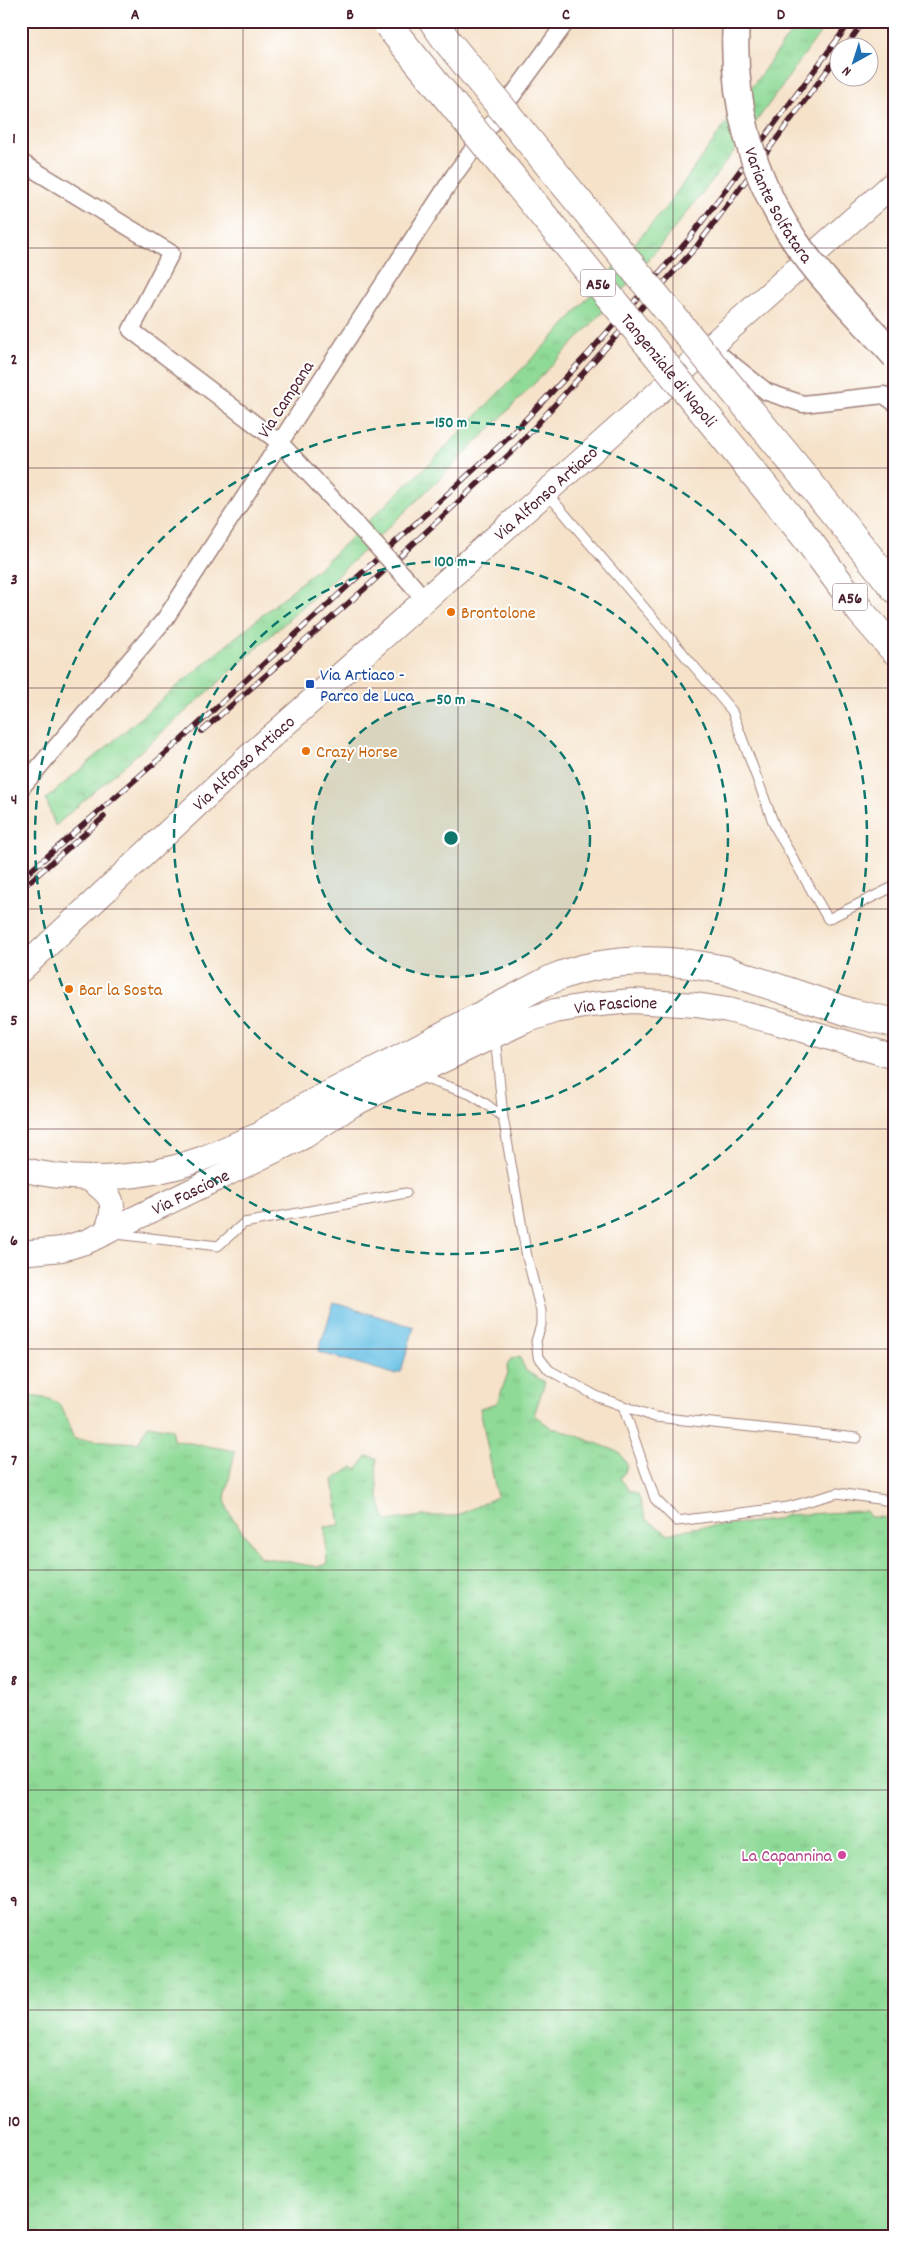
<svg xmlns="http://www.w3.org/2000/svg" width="916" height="2258" font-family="Dekko,sans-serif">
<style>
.grass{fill:url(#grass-tufts);stroke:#6c7c61}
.water{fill:#68c1e5;stroke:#597088}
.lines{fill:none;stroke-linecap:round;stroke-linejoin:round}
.service-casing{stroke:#a0807a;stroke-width:11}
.minor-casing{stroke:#a0807a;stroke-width:19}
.secondary-casing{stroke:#a0807a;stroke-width:26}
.motorway-casing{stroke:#a0807a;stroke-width:30}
.service{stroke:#fff;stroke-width:9}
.minor{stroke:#fff;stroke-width:16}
.secondary{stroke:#fff;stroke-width:24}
.motorway{stroke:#fff;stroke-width:28}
.rail-casing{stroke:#4a1f2b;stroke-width:5.5}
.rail{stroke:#fff;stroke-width:4;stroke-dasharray:11;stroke-linecap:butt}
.minor-bridge-casing{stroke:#a0807a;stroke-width:19;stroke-linecap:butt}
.primary-bridge-casing{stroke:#a0807a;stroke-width:29;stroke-linecap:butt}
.motorway-bridge-casing{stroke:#a0807a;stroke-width:30;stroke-linecap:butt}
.minor-bridge{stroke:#fff;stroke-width:16}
.primary-bridge{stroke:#fff;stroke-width:26}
.motorway-bridge{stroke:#fff;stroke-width:28}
.grid{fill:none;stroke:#4a1f2b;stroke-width:1;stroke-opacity:0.55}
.ring{fill:none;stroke:#0f766e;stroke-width:2.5;stroke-dasharray:9 6}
.food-dot{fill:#e8710a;stroke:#fff;stroke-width:2}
.transit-dot{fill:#1a4fb4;stroke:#fff;stroke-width:2}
.hotel-dot{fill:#d1479c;stroke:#fff;stroke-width:2}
.labels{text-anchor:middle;stroke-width:4;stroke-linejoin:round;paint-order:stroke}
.shield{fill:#fff;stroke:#80626b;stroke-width:1}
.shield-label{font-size:16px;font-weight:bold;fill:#4a1f2b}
.street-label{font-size:18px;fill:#4a1f2b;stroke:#fff}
.food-label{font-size:18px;fill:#c56008;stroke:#fff;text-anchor:start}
.transit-label{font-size:18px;fill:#164399;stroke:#fff;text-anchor:start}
.hotel-label{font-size:18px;fill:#b23c85;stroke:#fff;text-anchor:end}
.centre{fill:#0f766e;stroke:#fff;stroke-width:2.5}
.ring-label{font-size:15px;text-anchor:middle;font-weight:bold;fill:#0f766e;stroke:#fff;stroke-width:4;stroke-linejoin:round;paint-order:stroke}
.neatline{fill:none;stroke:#4a1f2b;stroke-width:2}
.grid-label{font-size:16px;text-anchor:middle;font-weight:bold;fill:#4a1f2b}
</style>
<defs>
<pattern id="grass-tufts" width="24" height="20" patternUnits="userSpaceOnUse" patternTransform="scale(1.25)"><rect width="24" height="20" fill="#8fda97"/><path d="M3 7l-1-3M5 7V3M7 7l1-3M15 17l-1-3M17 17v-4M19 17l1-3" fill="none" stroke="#7dbb82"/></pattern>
</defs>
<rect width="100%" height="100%" fill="#fff"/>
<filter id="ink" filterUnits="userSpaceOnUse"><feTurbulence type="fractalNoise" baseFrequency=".02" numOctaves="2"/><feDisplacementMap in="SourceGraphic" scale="10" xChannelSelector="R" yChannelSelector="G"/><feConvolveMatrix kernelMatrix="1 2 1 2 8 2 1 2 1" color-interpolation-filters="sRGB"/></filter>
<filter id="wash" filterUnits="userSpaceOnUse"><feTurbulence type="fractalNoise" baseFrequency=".0096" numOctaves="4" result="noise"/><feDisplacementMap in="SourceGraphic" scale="20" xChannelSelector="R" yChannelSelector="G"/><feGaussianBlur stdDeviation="1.12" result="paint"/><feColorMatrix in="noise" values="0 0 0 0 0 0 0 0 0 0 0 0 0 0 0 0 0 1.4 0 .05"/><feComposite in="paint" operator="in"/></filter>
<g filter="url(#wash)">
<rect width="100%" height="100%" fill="#f5e2c9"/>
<!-- grass -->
<path class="grass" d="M799,21H828C771,102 713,183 649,259C611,306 568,348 527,391C378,545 216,685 55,826L46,799L169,693L321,566L431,462L561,329L666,207Z
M519,1356L526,1371L545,1382L534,1415L553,1429H559L619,1452L627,1465L625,1472L620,1478L629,1490L638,1494L646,1519L668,1534L692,1528L775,1520L787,1515L866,1511L870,1517L895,1518V2237H21V1396C66,1398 59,1402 74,1439L138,1443L148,1425L172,1429L173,1440L235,1451L225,1498L228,1511L260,1557L318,1567L327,1563L325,1527L340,1525L333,1480L353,1467L357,1470L367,1456L377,1458C375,1481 378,1499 386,1521L422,1516H456L497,1497L480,1408L497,1403L508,1373L507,1366L510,1360Z"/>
<!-- water -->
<path class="water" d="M334,1303L414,1327L401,1372L394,1374L318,1352Z"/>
</g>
<g filter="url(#ink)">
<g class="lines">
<!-- service casing -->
<g class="service-casing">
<path id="service" d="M546,492L732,711L775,827L828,919L895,886
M495,1036L503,1117L527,1257L541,1311V1325L536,1341L538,1356L549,1370L598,1397L655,1417L857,1438
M417,1076L470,1094L486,1104L503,1117
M116,1234L218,1246L244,1223L406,1193
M623,1406L655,1499L677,1521L788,1507L838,1493L891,1501"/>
</g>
<!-- minor casing -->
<g class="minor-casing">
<path id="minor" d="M21,162L171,253L131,330L280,443L357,525
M710,347L767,392L803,404L884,395L895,403
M407,579L425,600
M21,788L165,619L455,174L567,21"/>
</g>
<!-- secondary casing -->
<g class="secondary-casing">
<g id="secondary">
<path id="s1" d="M21,970L246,759L895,182"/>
<path d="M21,1169C79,1184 144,1180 201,1159C229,1148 256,1134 286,1126"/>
<path d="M89,1179C113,1195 118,1204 106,1232"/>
<path id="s2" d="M21,1253L62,1249L88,1241L305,1136L352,1105L414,1074L525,1021L555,1011L591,1005L632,1001L696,1005L728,1010L772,1021L895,1057"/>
</g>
</g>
<!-- motorway casing -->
<g class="motorway-casing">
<path id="motorway" d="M433,21L447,41
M843,524L895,589
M808,540L861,612L895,651
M267,1131L306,1107L552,979C607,956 668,958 725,970L852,1013L895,1023"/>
</g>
<!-- service -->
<use href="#service" class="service"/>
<!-- minor -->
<use href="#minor" class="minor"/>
<!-- secondary -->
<use href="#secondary" class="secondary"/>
<!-- motorway -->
<use href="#motorway" class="motorway"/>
<!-- rail casing -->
<g class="rail-casing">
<path id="rail" d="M845,48L864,21
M202,731L369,585L515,449L697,246L838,56
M21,879L181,740L507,439L588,354L689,239L851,21
M21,889L104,817"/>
</g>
<!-- rail -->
<use href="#rail" class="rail"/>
<!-- minor-bridge casing -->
<g class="minor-bridge-casing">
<path id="minor-bridge" d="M357,525L407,579"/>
</g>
<!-- primary-bridge casing -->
<g class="primary-bridge-casing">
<g id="primary-bridge">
<path id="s3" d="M736,21C731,99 751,176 795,241C823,282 861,318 895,356"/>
</g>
</g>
<!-- motorway-bridge casing -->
<g class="motorway-bridge-casing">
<g id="motorway-bridge">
<path id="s4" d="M388,25L808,540"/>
<path d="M447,41L843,524"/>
</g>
</g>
<!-- minor-bridge -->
<use href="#minor-bridge" class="minor-bridge"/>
<!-- primary-bridge -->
<use href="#primary-bridge" class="primary-bridge"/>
<!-- motorway-bridge -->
<use href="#motorway-bridge" class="motorway-bridge"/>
</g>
</g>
<!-- grid -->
<path class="grid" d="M243,21V2237M458,21V2237M673,21V2237M21,248H895M21,468H895M21,688H895M21,909H895M21,1129H895M21,1349H895M21,1570H895M21,1790H895M21,2010H895"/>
<!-- distance rings -->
<circle cx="451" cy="838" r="139" fill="#0f766e" fill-opacity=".12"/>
<g class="ring">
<circle cx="451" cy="838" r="139"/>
<circle cx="451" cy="838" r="277"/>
<circle cx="451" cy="838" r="416"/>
</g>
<!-- markers -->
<g class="food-dot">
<circle cx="451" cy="612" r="5"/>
<circle cx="306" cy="751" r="5"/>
<circle cx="69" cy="989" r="5"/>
</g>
<rect class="transit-dot" x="305" y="679" width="10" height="10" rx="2.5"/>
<circle class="hotel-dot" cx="842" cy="1855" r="5"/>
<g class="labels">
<!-- shield labels -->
<g class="shield">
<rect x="580.5" y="269.5" width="35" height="27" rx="4"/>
<rect x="832.5" y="583.5" width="35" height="27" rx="4"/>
</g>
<g class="shield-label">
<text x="598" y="289">A56</text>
<text x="850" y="603">A56</text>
</g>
<!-- street labels -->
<g class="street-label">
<text dy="6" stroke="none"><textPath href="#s3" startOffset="192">Variante Solfatara</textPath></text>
<text dy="6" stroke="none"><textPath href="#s4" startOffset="445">Tangenziale di Napoli</textPath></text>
<text transform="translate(285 399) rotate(-57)" y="6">Via Campana</text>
<text dy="6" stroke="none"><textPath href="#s1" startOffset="709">Via Alfonso Artiaco</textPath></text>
<text dy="6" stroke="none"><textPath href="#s1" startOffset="304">Via Alfonso Artiaco</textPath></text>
<text dy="6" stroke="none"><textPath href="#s2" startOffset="651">Via Fascione</textPath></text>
<text dy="6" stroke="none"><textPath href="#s2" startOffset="182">Via Fascione</textPath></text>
</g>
<!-- food labels -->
<g class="food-label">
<text x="461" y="618">Brontolone</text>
<text x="316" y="757">Crazy Horse</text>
<text x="79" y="995">Bar la Sosta</text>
</g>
<!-- transit labels -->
<g class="transit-label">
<text x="320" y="680">Via Artiaco -<tspan x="320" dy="21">Parco de Luca</tspan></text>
</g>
<!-- hotel labels -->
<g class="hotel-label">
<text x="832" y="1861">La Capannina</text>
</g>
</g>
<circle cx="451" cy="838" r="8" class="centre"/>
<g class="ring-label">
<text x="451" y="427">150 m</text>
<text x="451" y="566">100 m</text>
<text x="451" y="704">50 m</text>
</g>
<!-- margin -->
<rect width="916" height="2258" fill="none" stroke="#fff" stroke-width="55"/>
<!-- north arrow -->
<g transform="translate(854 62) rotate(219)"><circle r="24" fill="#ffffff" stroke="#b7a5aa"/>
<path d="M0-4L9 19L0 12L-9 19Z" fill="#1f6fb2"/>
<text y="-8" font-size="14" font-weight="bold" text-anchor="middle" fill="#4a1f2b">N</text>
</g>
<rect x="28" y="28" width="860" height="2202" class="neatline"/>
<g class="grid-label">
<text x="135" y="19">A</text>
<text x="350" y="19">B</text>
<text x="566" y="19">C</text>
<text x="781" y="19">D</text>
<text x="14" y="143">1</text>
<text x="14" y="364">2</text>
<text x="14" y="584">3</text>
<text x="14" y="804">4</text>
<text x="14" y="1025">5</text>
<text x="14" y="1245">6</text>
<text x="14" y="1465">7</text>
<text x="14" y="1685">8</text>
<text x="14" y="1906">9</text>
<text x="14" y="2126">10</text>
</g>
</svg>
